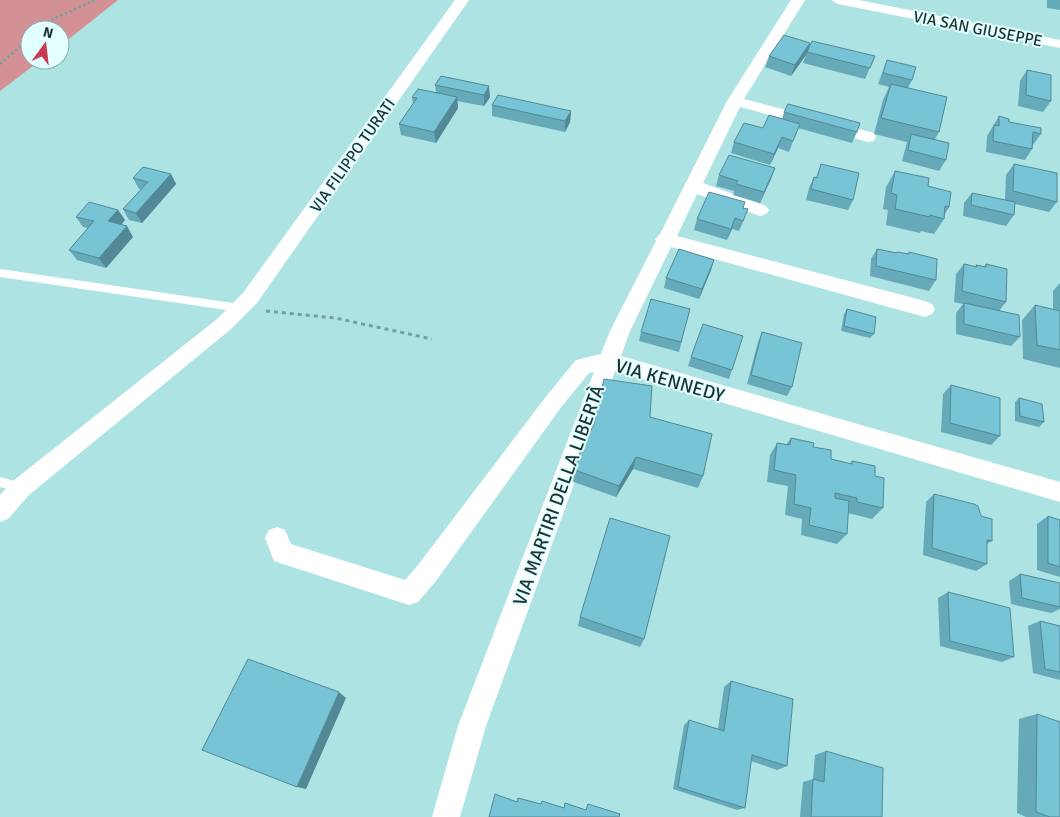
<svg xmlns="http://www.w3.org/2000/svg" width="1060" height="817" font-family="Signika,sans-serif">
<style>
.forest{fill:#d49195}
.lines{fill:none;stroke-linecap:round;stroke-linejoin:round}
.path-far1{stroke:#76a0a0;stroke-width:2.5;stroke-dasharray:2.5 2.5;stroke-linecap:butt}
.path{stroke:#76a0a0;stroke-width:3;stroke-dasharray:4 4;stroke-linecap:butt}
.service{fill:#fff;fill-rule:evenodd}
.minor{fill:#fff;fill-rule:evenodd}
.wall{fill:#66a9b9}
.shaded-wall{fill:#538996}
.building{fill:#77c4d7;stroke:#538996}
.labels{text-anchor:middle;stroke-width:4;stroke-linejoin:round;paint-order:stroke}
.far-street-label{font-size:16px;fill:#1c3232;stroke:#e3fefe}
.street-label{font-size:19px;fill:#1c3232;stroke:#e3fefe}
</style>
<rect width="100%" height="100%" fill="#ade3e3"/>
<!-- forest -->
<path class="forest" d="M0,0H118L60,46V30H30V60H41L0,91Z"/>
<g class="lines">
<!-- path-far1 -->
<path class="path-far1" d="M40,30L53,19L95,0
M0,64L30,38"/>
<!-- path -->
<path class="path" d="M266,311L335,318L432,339"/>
<!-- service -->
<path class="service" d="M0,269L240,304L245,308L240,312L0,277Z
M0,477L25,484L27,488L25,492L21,493L0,487Z"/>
<!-- minor -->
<path class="minor" d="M455,0H469L257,303L231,329L29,495L8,519L0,522V495L13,481L217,319L243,293Z
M791,0H805L744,99L874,133L876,137L874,141L868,142L740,107L703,183L766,206L769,210L766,214L760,216L697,194L677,236L925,301L932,304L935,309L932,314L925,317L671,247L630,331L621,356L1060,482V502L615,371L486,726L460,817H432L458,726L594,372L589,373L562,406L436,581L418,602L409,605L274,561L265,538L269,530L277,527L285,530L291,544L405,580L418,565L548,394L576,360L601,354L610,331L656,241L655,239L660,234L727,101Z
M831,0H859L1060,40V48L838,4Z"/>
</g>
<!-- wall -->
<path class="wall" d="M1047,0H1060V10L1047,8Z
M810,43L808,50L875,56L865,79L803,63L806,55L791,76L765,67L769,56Z
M887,60L912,80L908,88L939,132L935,139L946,160L939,171L902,161L907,142L874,134L883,100L889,87L878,84Z
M1027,70L1051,101L1043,112L1018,106L1020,81Z
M441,76L490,97L484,106L457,101L458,108L436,143L401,135L399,124L413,104L412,97L436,92L435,85Z
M492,105L571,111L570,122L565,132L492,116Z
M784,112L857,132L852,143L798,128L789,152L778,148L770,165L731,153L734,142L782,119Z
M999,116L1009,122L1041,134L1033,145L1032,149L1025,160L986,152L987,136Z
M821,164L853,200L848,210L806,200L809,188L814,177L816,178Z
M1014,164L1057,202L1049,212L1015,204L1014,215L1006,226L963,216L964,203L972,193L1005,200L1006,175Z
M775,168L760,203L733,195L734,191L716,186L719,175Z
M895,171L928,186L949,207L945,214L944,219L934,234L921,231L920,233L886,225L888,210L883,209L886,187Z
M171,174L176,184L142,223L129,220L123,209L141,189H139L133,178Z
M744,208V220L739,231L732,229L727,240L694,230L697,219Z
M118,210L125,220L121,225L133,237L106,268L77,260L69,250L88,228L83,227L76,217Z
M877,249L896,253L897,252L908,254L909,252L936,280L929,291L870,276L871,259Z
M714,260L711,270L699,299L664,288L666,278Z
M964,264L975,267L976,265L984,267L986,264L1006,302L999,311L1020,337L1011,346L956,334V313L963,304L954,302L956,274Z
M1060,283V368L1023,359L1022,320L1035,305L1053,310V291Z
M690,309L679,352L639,341L641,332Z
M847,309L874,334L870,338L841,331L844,314Z
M762,332L792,387L787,396L747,384L758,342Z
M691,357L732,370L729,379L688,366Z
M951,385L1000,436L991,445L941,432L943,394Z
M1019,398L1044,422L1039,427L1015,421V402Z
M650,417L703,476L698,488L633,469L616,497L571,481L572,469Z
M791,438L813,447L831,459L850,464L852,461L875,476L883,508L872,519L848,513L847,534L837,544L801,535L802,519L785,515L788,486L767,482L770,455L777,443L786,445Z
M934,494L981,516L992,541L987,544V564L976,571L923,555L926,502Z
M1048,516L1060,520V577L1037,570V524Z
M1020,574L1060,583V609L1051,613L1011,604L1009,581Z
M948,592L1014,657L1002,662L940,646L938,598Z
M580,617L644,639L640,647L578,626Z
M1040,621L1060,626V680L1033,673L1028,626Z
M731,681L787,766L777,770L751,761L745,808L737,810L673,789L684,725L689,720L718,729L724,687Z
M1037,714L1060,817H1026L1017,813L1019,719Z
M826,751L882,817H800L803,782L813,779L815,755Z"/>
<!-- shaded-wall -->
<path class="shaded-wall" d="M810,43L806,55L791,76L795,65Z
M489,86L490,97L484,106V95Z
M457,97L458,108L436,143L434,132Z
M571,111L570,122L565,132V121Z
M782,137L778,148L770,165L774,154Z
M775,168L771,179L760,203L764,192Z
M171,174L176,184L142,223L136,213Z
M118,210L125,220L115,232L108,221Z
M735,218L732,229L727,240Z
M127,226L133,237L106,268L99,258Z
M714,260L711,270L699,299L702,289Z
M636,457L633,469L616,497L619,486Z
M339,692L346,698L306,789L297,787Z"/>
<!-- building -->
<path class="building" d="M784,35L810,43L795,65L769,56Z
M812,41L875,56L870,68L807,52Z
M887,60L916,67L912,80L883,73Z
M1027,70L1051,75V101L1026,95Z
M441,76L489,86L484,95L435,85Z
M891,84L947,97L939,132L881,118Z
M418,89L457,97L434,132L399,124L417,98L412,97Z
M498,95L571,111L565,121L492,105Z
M788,104L860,123L857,132L784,112Z
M769,115L800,124L793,141L782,137L774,154L734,142L744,123L763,128Z
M999,116L1009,119V122L1041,128V134L1033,132L1032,149L993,141L994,125L999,126Z
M911,134L949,143L946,160L908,150Z
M729,155L775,168L764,192L736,184L738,181L719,175Z
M821,164L859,173L853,200L811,189L814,177L817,178Z
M1014,164L1057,173V202L1013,191Z
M143,167L171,174L136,213L123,209L148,182L133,178Z
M895,171L929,178L928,186L951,192L949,207L945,206L944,219L930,215V217L895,209L897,195L891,193Z
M709,192L745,202L743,208L748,209L743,221L735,218L731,229L697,219Z
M972,193L1015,202L1014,215L971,205Z
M89,202L118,210L108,221L127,226L99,258L69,250L94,221L76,217Z
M679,249L714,260L702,289L666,278Z
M877,249L897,253V252L909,254V252L937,259L936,280L876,266Z
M964,264L977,267L976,265L986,267V264L1007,269L1006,302L962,291Z
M651,299L690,309L681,342L641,332Z
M964,303L1019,315L1020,337L964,324Z
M1035,305L1060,311V350L1037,345Z
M847,309L876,317L874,334L844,326Z
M703,324L743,336L732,370L691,357Z
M762,332L802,343L792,387L751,375Z
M604,379L652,386L650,417L712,434L703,476L636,457L619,486L572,469L594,424Z
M951,385L1000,398V436L950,423Z
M1019,398L1042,404L1044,422L1020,416Z
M791,438L814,443L813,447L831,450V459L852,464V461L875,466V476L884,478L883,508L857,502V498L835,493V498L849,501L847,534L809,525L811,508L794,504L796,475L774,470L777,443L790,445Z
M934,494L974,504L978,506L981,516L992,519V541L987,540V564L932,548Z
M1048,516L1060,520V567L1048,563Z
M610,518L670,536L644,639L580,617Z
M1020,574L1060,583V607L1022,598Z
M948,592L1010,608L1014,657L950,641Z
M1040,621L1060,626V672L1045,669Z
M248,659L339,692L297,787L202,750Z
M731,681L793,699L787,766L752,755L745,808L678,787L689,720L724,731Z
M1037,714L1060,722V817H1050L1036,812Z
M826,751L883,768L882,817H811L813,779L824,782Z
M495,794L517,802L518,798L541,804L542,801L564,808L565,803L586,810L588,804L620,814L619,817H489Z"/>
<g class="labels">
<!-- far-street labels -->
<g class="far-street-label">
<text transform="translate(978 28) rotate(11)" y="6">VIA SAN GIUSEPPE</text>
<text transform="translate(352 155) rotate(-55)" y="6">VIA FILIPPO TURATI</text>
</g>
<!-- street labels -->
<g class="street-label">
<text transform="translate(670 380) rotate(16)" y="7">VIA KENNEDY</text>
<text transform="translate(558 495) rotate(-70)" y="7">VIA MARTIRI DELLA LIBERTÀ</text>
</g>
</g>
<!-- north arrow -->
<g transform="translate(45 45) rotate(15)"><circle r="24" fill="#e3fefe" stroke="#93acac"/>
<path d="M0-4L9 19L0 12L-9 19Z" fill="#c93951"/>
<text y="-8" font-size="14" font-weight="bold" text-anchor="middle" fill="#1c3232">N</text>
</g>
</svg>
